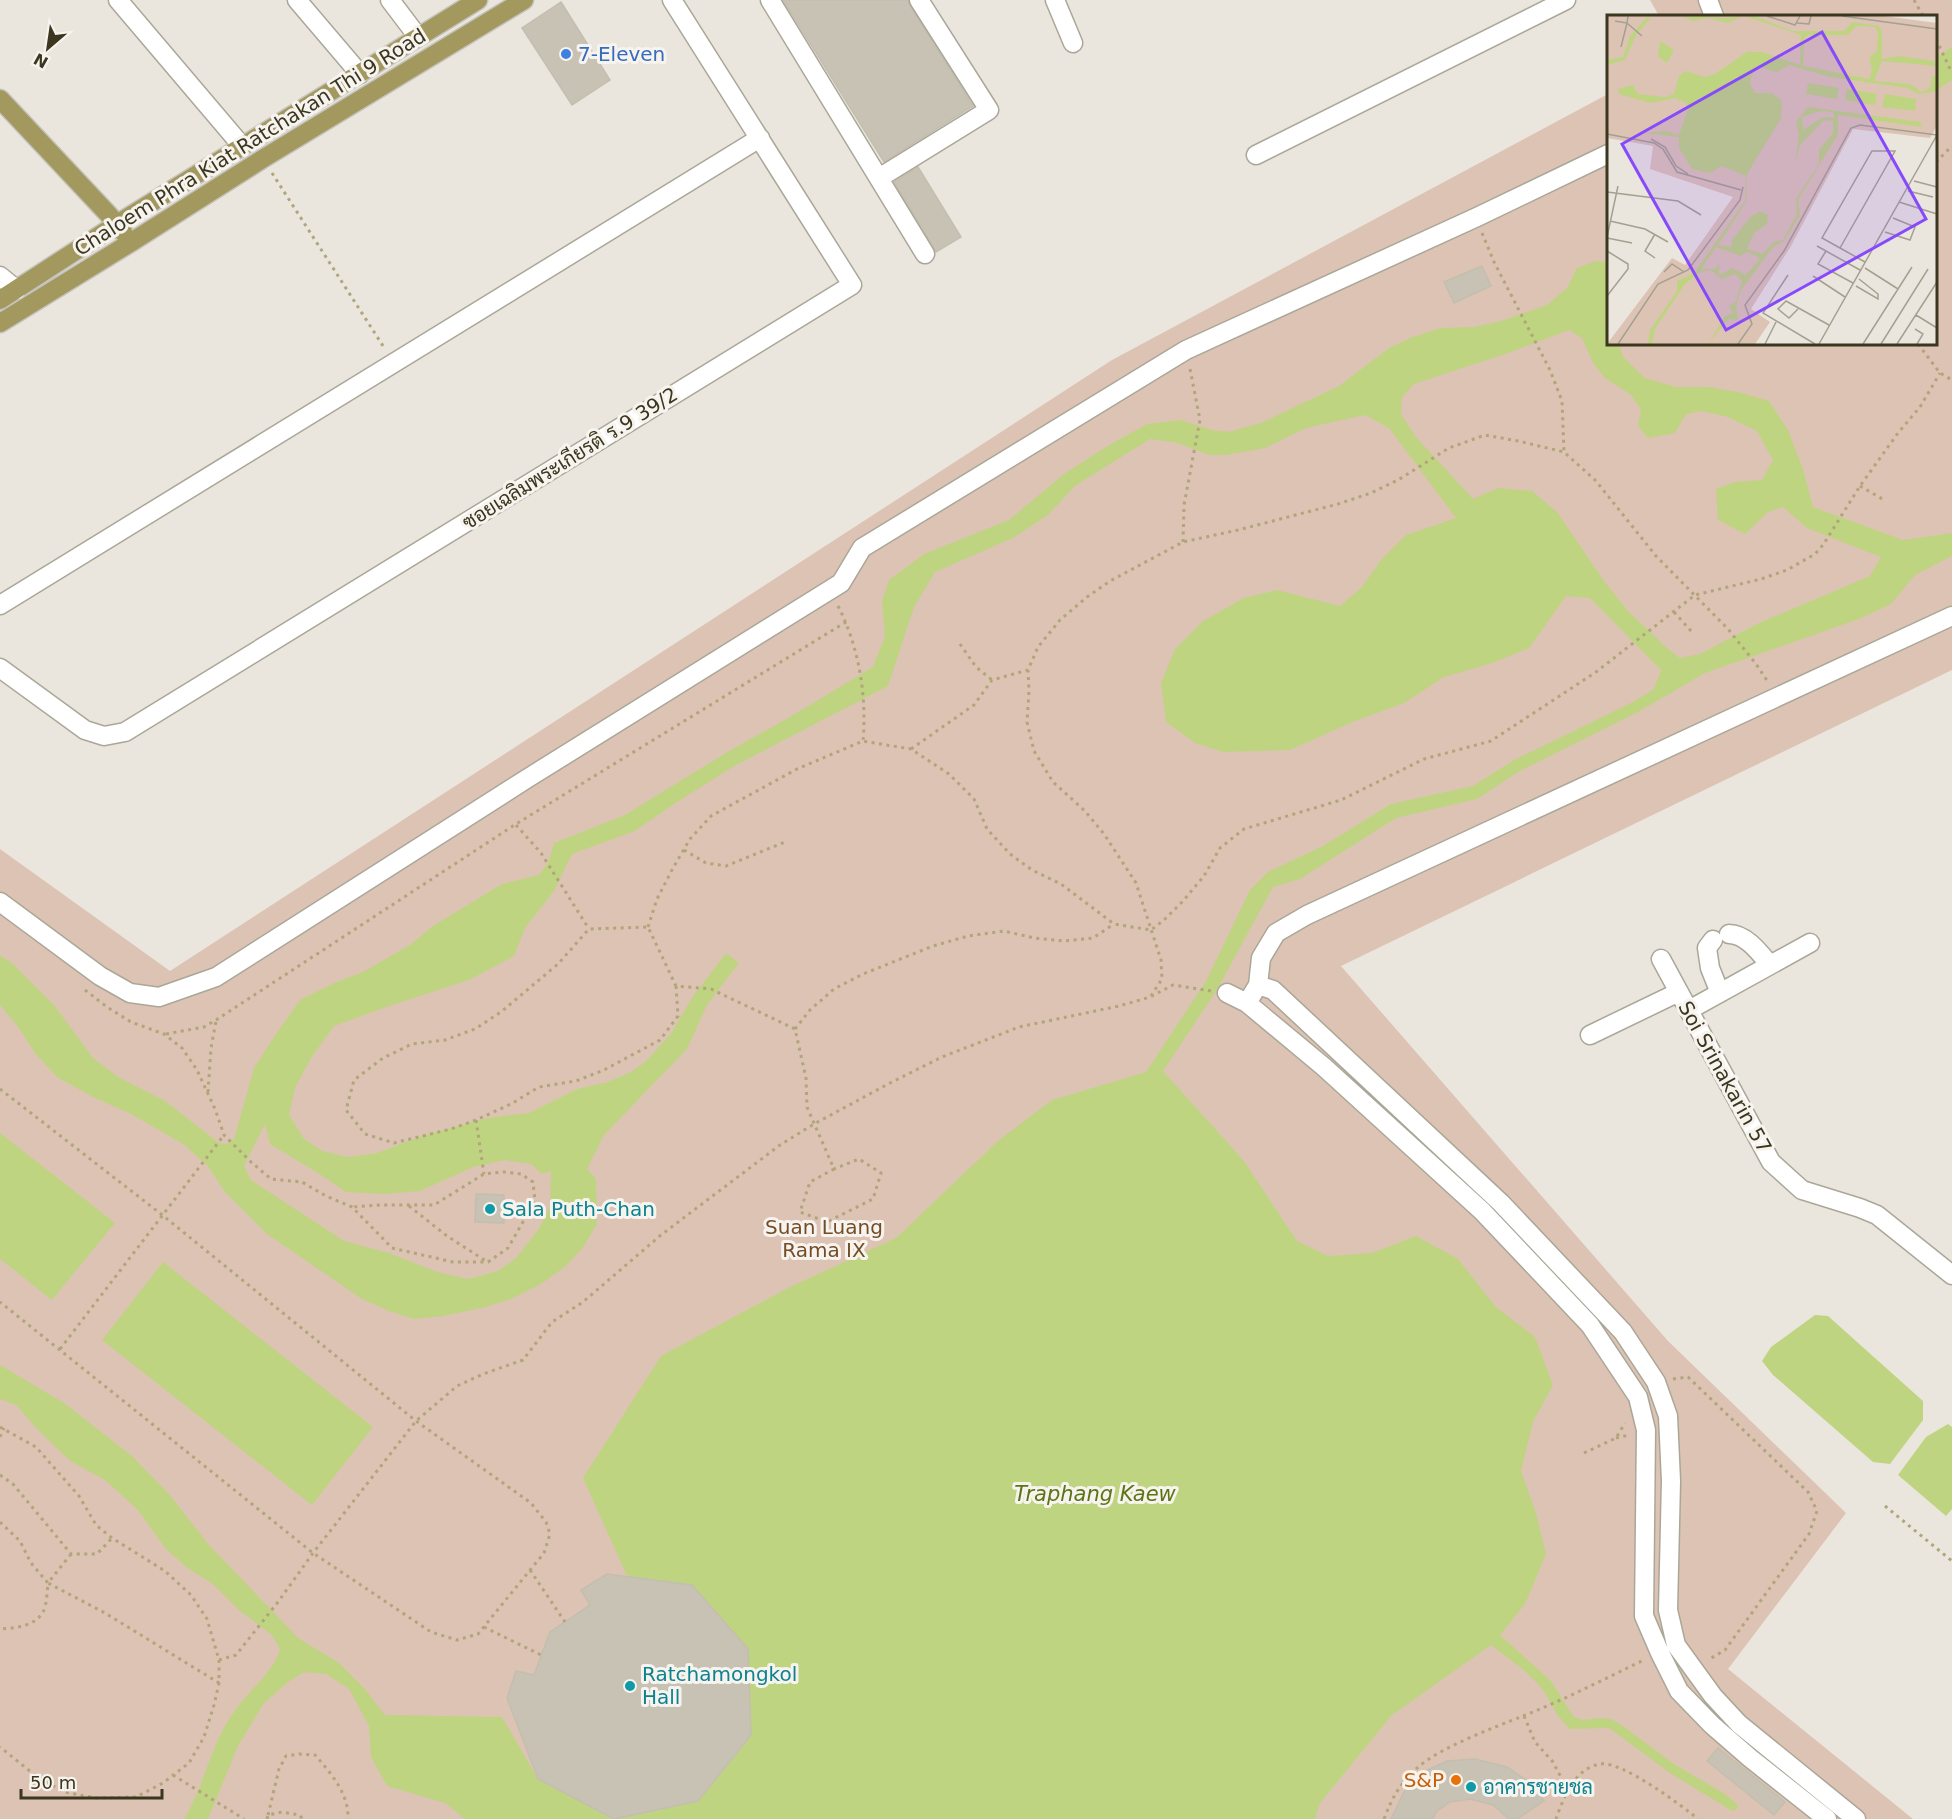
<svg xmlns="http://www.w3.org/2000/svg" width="1952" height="1819" font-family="'DejaVu Sans',Sarabun,sans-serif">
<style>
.green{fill:#ddc3b4}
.water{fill:#bfd480;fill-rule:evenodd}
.building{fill:#c8c2b5;stroke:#c4beaf;stroke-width:1.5}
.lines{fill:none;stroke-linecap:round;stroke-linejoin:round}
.minor-casing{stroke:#aba798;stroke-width:21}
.major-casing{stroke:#c4c3bc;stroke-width:21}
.path{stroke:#b0a57b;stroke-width:3;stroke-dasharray:3 4.5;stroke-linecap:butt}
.minor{stroke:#fff;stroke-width:18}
.major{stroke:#a3985e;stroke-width:18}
.shop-dot{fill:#3f7fe0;stroke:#f7f3ee;stroke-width:2}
.culture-dot{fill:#0f9aa8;stroke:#f7f3ee;stroke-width:2}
.food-dot{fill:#e8710a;stroke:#f7f3ee;stroke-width:2}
.labels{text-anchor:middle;stroke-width:6;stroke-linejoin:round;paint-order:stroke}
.shop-label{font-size:20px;fill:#366cbe;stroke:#f7f3ee;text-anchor:start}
.street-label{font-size:20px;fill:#3b361e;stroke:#f7f3ee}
.culture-label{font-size:20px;fill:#0d838f;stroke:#f7f3ee;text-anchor:start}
.park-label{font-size:20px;fill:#744c26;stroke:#f7f3ee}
.food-label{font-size:20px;fill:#c56008;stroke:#f7f3ee;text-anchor:end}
.water-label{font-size:21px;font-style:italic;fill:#5b7415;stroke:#f7f3ee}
.inset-road{fill:none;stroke:#a4a091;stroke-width:1.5}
.view{fill:#874afb;fill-opacity:0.15;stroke:#874afb;stroke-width:3}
.inset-edge{fill:none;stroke:#3b361e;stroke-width:3}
</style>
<rect width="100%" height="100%" fill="#eae6dd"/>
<!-- green -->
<path class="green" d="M1650,0H1952V670L1341,966L1668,1341L1846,1513L1728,1669L1913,1819H0V849L170,971L1112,360L1608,94V344H1936V16H1659Z"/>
<!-- water -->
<path class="water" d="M1952,47V80L1936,91V57Z
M1596,261L1608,262V344H1619L1623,357L1645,378L1676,387H1708L1738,392L1769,401L1788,430L1803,469L1813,507L1903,540L1952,533V556L1915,575L1891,604L1859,619L1705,673L1638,712L1518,772L1477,799L1396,818L1300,879L1273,887L1218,988L1163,1071L1244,1161L1297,1241L1328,1256L1372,1253L1416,1236L1458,1259L1496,1307L1535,1337L1553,1385L1533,1422L1521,1471L1536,1513L1546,1554L1525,1604L1500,1635L1551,1681L1573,1716L1582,1720L1600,1718L1611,1719L1623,1726L1674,1764L1725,1794L1738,1805L1736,1810L1732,1811L1670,1773L1609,1728L1570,1729L1558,1716L1542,1688L1525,1671L1491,1645L1392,1715L1320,1803L1315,1819H465L445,1803L387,1786L371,1757L369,1726L349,1689L326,1674L304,1672L288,1682L264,1703L238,1746L208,1819H184C205,1785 211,1741 236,1709C250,1689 274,1672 280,1649L272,1635L239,1610L213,1584L186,1567L165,1548L138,1510L105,1480L70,1461L37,1429L16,1405L0,1399V1365L64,1403L132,1456L169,1494L209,1545L280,1619L298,1638L339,1663L364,1688L385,1715L502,1717L538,1779L614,1819L698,1801L751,1735L748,1649L692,1585L627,1576L583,1478L661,1356L788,1288L896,1238L998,1141L1052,1100L1146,1072L1206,981L1250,890L1268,872L1323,846L1391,804L1473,786L1514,760L1633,702L1654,689L1661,670L1590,598L1566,596L1529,648L1492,663L1444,677L1404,703L1355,721L1290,750L1223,752L1195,743L1166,722L1161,683L1175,649L1203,621L1244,598L1277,590L1340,606L1361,588L1382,559L1406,535L1456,518L1389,428L1365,415L1306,428L1265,448L1226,455H1209L1177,443L1150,439L1075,486L1048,515L1013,538L935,572L914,607L888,686L736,765L677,802L635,831L572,854L554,891L525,928L514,956L469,980L392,1005L334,1026L311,1058L295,1088L289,1115L304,1139L322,1151L348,1157L377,1153L425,1135L488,1118L529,1113L577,1089L608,1082L631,1072L645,1062L670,1035L694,995L726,953L739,963L707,1005L687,1049L604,1135L587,1169L596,1179L597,1224L584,1246L566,1266L541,1284L511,1299L482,1308L443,1316L414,1319L389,1311L362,1299L267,1234L225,1192L207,1165L183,1144L131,1114L93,1097L57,1077L35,1053L18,1027L0,1005V955L13,964L54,1005L93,1058L118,1077L165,1101L219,1143L226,1144L234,1139L254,1068L276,1034L300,1000L334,983L363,972L410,945L433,926L502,884L539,875L549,861L554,843L625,815L729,751L790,717L873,667L885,636L882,601L889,580L924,554L1009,520L1064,474L1106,447L1147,424L1181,420L1212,430L1228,432L1261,423L1339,386L1389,348L1410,338L1441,328L1474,327L1501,321L1547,305L1567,288L1577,268ZM1569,330L1582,338L1593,363L1605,378L1630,394L1641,409L1638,426L1648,438L1675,433L1686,414L1702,411L1728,417L1757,431L1773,460L1762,480L1735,482L1716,489L1718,520L1745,534L1768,512L1783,507L1807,528L1881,557L1870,576L1759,623L1700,654L1680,658L1668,649L1628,611L1604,581L1557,512L1532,491L1498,488L1473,499L1416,437L1401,414L1402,397L1414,384L1511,352ZM265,1124L270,1144L318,1173L346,1192L384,1194L420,1191L473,1167L505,1160L531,1164L542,1174L551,1171L550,1207L538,1230L517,1257L498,1271L468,1279L437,1272L389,1253L344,1241L251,1180L244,1166Z
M0,1133L115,1223L52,1300L0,1259Z
M163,1262L373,1427L312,1505L102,1340Z
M1815,1315L1828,1316L1923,1401V1420L1890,1464L1873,1462L1773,1375L1762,1361L1771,1347Z
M1948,1424L1952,1427V1509L1946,1516L1898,1475L1926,1437Z"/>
<!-- building -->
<path class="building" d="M783,0H908L910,6L973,106L884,162Z
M561,2L610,80L572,105L522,28Z
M918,167L961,237L936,252L894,182Z
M1482,266L1491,286L1454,303L1444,282Z
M476,1194L504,1195V1223L475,1222Z
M607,1574L692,1585L748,1649L751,1735L698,1801L614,1819L538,1779L507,1698L516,1671L534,1675L550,1632L590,1605L581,1590Z
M1718,1748L1785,1802L1774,1815L1707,1761Z
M1475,1759L1507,1767L1532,1784L1544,1801L1517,1819H1509L1493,1805L1470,1799L1450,1802L1436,1812L1433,1819H1391L1405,1790L1425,1771L1447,1761Z"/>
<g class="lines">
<!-- minor casing -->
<g class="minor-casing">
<path id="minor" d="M118,0L242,146
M297,0L360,74
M390,0L418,37
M770,0L925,254
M1055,0L1073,43
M1708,0L1714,16
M1256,155L1566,0
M879,178L989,110L919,0
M0,276L17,290
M0,605L760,138
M0,668L85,730L104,736L125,732L852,285L672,0
M0,902L100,976L130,993L159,997L216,977L528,778L841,583L862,548L1186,350L1477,217L1608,154
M1729,934C1746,934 1760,953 1770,965
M1713,940L1707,948L1710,968L1720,993
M1661,959L1771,1162L1802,1190L1860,1208L1877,1215L1952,1275
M1258,985L1273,990L1501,1203L1623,1332L1656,1382L1668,1416L1671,1481L1668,1610L1676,1645L1713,1696L1739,1724L1856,1819
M1227,993L1247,1003L1258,985L1261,958L1276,933L1307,915L1952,616
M1247,1003L1324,1067L1482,1211L1590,1325L1638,1397L1646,1430L1644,1616L1660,1653L1679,1691L1712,1725L1750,1758L1827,1819
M1689,1010L1810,943
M1590,1035L1679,992"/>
</g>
<!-- major casing -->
<g class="major-casing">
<path id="major" d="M0,99L109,215L123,232
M0,300L117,224L478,0
M0,323L130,243L264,158L524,0"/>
</g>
<!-- path -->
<path class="path" d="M1914,0L1923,16
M1936,39L1952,73
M1936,162L1952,146
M272,173L385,349
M1482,233L1494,262L1550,370L1562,401L1564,452L1596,481L1656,556L1728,629L1756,664L1768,682
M1918,344L1940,373L1952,380
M1860,486L1884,500
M1183,542L1184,505L1200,420L1190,369
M838,606C859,647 867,696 863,741
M1674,612L1692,632
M960,644L976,667L992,680
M911,749L974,705L992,680L1028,670
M516,825L541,853L589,929
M684,850L706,863L726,866L785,842
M648,927L657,899L673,868L690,839L711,816L797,769L863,741L911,749L949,774L974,799L987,829L1010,854L1032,870L1061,884L1114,924L1151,930L1164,920L1183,901L1204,876L1220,848L1244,829L1341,800L1424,759L1491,741L1596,672L1695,595L1761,579L1787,570L1815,554L1823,545L1860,486L1898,433L1920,407L1940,373
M676,986L678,1016L660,1040L604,1070L576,1081L539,1087L511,1104L476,1120L451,1129L394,1143L365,1134L346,1110L354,1080L383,1058L412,1044L445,1040L475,1029L501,1012L558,964L589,929L648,927L676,986L711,989L795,1029L806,1078L807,1107L834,1169L810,1182L800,1212L827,1222L873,1199L881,1173L859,1159L834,1169
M85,990L107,1007L131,1022L164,1034L182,1048L197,1070L215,1109L224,1135L251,1162L271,1179L302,1182L326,1196L352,1207L392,1248L453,1262H488L508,1248L535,1201L533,1182L521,1174L504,1172L484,1174L434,1205H381L352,1207
M1151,996L1162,979L1161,960L1136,883L1104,834L1085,811L1053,782L1034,751L1027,722L1029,691L1028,670L1038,647L1060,620L1087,597L1110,581L1183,542L1238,530L1338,504L1371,493L1398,480L1449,448L1485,435L1518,441L1564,452
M795,1029L810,1010L834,989L863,974L933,946L968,936L1004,931L1034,938L1064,941L1093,938L1114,924
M166,1034L204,1027L216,1020L516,824L846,622
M0,1089L161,1214L416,1421L531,1503L546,1522L550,1534L544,1553L478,1634L457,1640L431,1632L313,1553L0,1302
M208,1092L211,1048L216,1021
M476,1120L484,1174
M409,1206L447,1236L486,1261
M60,1349L224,1135
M1673,1379L1688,1377L1808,1492L1817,1511L1809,1534L1725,1650L1708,1660
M0,1427L36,1447L79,1496L96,1525L112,1538L165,1571L191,1595L207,1619L219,1660V1683L214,1705L204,1737L189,1763L163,1783L136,1797L96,1798L64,1792L36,1776L0,1747
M0,1437L4,1428
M1616,1438L1629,1435
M1584,1453L1616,1438L1625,1423
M0,1475L13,1484L71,1554H97L112,1538
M1885,1506L1952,1561
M0,1522L20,1541L31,1563L48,1583C47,1591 47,1605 43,1612C34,1627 15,1628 0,1629
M71,1554L48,1583L105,1613L219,1683
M530,1570L565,1622
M484,1627L541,1655
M219,1660L236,1655L278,1602L313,1553L416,1421L457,1386L483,1374L523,1360L552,1322L583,1302L661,1235L780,1145L814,1124L890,1083L942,1057L1019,1027L1119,1006L1150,997L1173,985L1211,991
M1524,1716L1535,1742L1553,1762L1568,1791
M173,1775L244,1819
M268,1815L279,1769L286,1756L299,1754L315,1755C331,1773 349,1794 348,1819
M267,1819L268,1815L282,1812L300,1815L302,1819
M1384,1819C1392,1798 1399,1785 1416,1769C1438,1748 1493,1728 1523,1716C1564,1700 1604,1679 1644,1660
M1556,1819C1561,1804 1571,1780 1584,1771C1587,1768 1597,1764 1601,1764C1622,1761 1681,1805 1698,1819"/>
<!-- minor -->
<use href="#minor" class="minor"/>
<!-- major -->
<use href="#major" class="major"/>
</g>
<!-- markers -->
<circle class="shop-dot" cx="566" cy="54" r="6"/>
<g class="culture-dot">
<circle cx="490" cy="1209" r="6"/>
<circle cx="630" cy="1686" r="6"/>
<circle cx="1471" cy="1787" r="6"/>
</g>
<circle class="food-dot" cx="1456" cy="1780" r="6"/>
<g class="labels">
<!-- shop labels -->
<g class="shop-label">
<text x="578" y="61">7-Eleven</text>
</g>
<!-- street labels -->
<g class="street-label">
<text transform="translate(250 142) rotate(-32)" y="7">Chaloem Phra Kiat Ratchakan Thi 9 Road</text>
<text transform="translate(570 458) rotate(-32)" y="7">ซอยเฉลิมพระเกียรติ ร.9 39/2</text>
<text transform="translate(1725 1077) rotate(61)" y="7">Soi Srinakarin 57</text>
</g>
<!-- culture labels -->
<g class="culture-label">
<text x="502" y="1216">Sala Puth-Chan</text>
<text x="642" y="1681">Ratchamongkol<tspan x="642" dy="23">Hall</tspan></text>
<text x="1483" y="1794">อาคารชายชล</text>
</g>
<!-- park labels -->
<g class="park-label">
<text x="824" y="1234">Suan Luang<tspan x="824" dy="23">Rama IX</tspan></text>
</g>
<!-- food labels -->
<g class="food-label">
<text x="1444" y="1787">S&amp;P</text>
</g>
<!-- water labels -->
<g class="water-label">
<text x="1095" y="1501">Traphang Kaew</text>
</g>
</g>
<!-- overview -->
<g transform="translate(1607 15)">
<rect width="330" height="330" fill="#eae6dd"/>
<path d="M0,1H277L330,8V111L323,123L246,114L184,231L144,294L163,307L148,329H0L65,243L78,250L126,182L43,154L46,131L0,123Z" fill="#ddc3b4"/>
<path d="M41,1L43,4L29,20L18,45L0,50V45L16,42L23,21ZM76,1L120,3L135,1L121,8L101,3L86,6ZM138,1H147L186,16H237L246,7L271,11L275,15V44L292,41L327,46L330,51L275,46L267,66L303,69L314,77L323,73L325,61H330V76L311,79L301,73L223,62L182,50L170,57L153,52L145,59L143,69L148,78H165L175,86L174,103L140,159L139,187L111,230L124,232L125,225L144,201L154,196L161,200L160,209L147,218L140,234L155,239L167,227L176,225L190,199L189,184L212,149V135L226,118V106L217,105L193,130L188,147L192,122L189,107L201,92L313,107L315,112L231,100V119L191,185L193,200L177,226L165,233L134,275L129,290L131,305L121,304L101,329L118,301L126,298L122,291L129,286L135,266L129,259L114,264L104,255L93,257L78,269L48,314L45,329H41L43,315L70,276V266L88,257L138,186L139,161L115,151L103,158L85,154L72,133V122L38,118L59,116L72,120L81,94L78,87L68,83L43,88L12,79L11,74L26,70L31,79L58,82L67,79L72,61L78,56L98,62L108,59L140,37H155L193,50L194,20ZM249,11L268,12L271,17L270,36L262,42L265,55L262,64L196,51L197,24L201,20H241ZM213,96L226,97L228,103L216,102L196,115L195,102ZM109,232L134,241L140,237L151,242L152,245L139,260L125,253L114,260L111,258L113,249L107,254H94ZM53,26L67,35L60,48L51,42ZM201,68L232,73L230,84L199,79ZM240,74L270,79L268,90L238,85ZM278,79L309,84L308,96L275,92Z" fill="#bfd480" fill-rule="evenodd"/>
<path class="inset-road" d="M21,1L20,8L35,21M160,1L188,10L193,1M235,1L330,14M8,6L20,8L14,32M190,8L202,9L204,1M0,119L47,128L56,134L70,157L134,175M44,124L58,132L69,151L81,159M307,166L330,172M301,176L326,182M0,177L71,186L94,200M292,187L330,199M3,206L38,214L61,227M278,217L303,225L308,212L286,203M48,219L38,236L48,243M0,222L11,171M0,223L25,228M210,231L253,255M233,233L288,136H265L215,223L233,233L258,247M0,236L21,249V254L0,281M219,236L211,249L246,268M258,253L291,274M57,257L65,249L77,257M181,260L156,298L208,329M206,261L238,282M249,271L271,284V279L252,264M191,294L182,303L171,294L179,286L222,310M309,300L330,313M308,314L316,319L310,329M11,329L51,269L81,255L133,185L136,172M131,329L145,309L138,290L177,236L244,113L253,110L330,120M158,329L169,307M212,329L330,120M256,329L305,252M274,329L321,254M290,329L330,267"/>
<path class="view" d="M215,17L319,204L119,315L15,129Z"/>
<rect width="330" height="330" class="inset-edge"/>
</g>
<!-- north arrow -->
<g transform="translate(48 48) rotate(209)" stroke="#f7f3ee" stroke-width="4.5" paint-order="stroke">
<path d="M0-4.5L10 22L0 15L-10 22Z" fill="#3b361e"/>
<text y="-9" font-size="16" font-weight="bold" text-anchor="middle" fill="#3b361e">N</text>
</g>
<!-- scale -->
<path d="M21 1789v9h141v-9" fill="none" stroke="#3b361e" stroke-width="3"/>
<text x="30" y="1789" font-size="18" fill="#3b361e" stroke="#f7f3ee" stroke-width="4.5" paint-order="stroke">50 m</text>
</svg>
